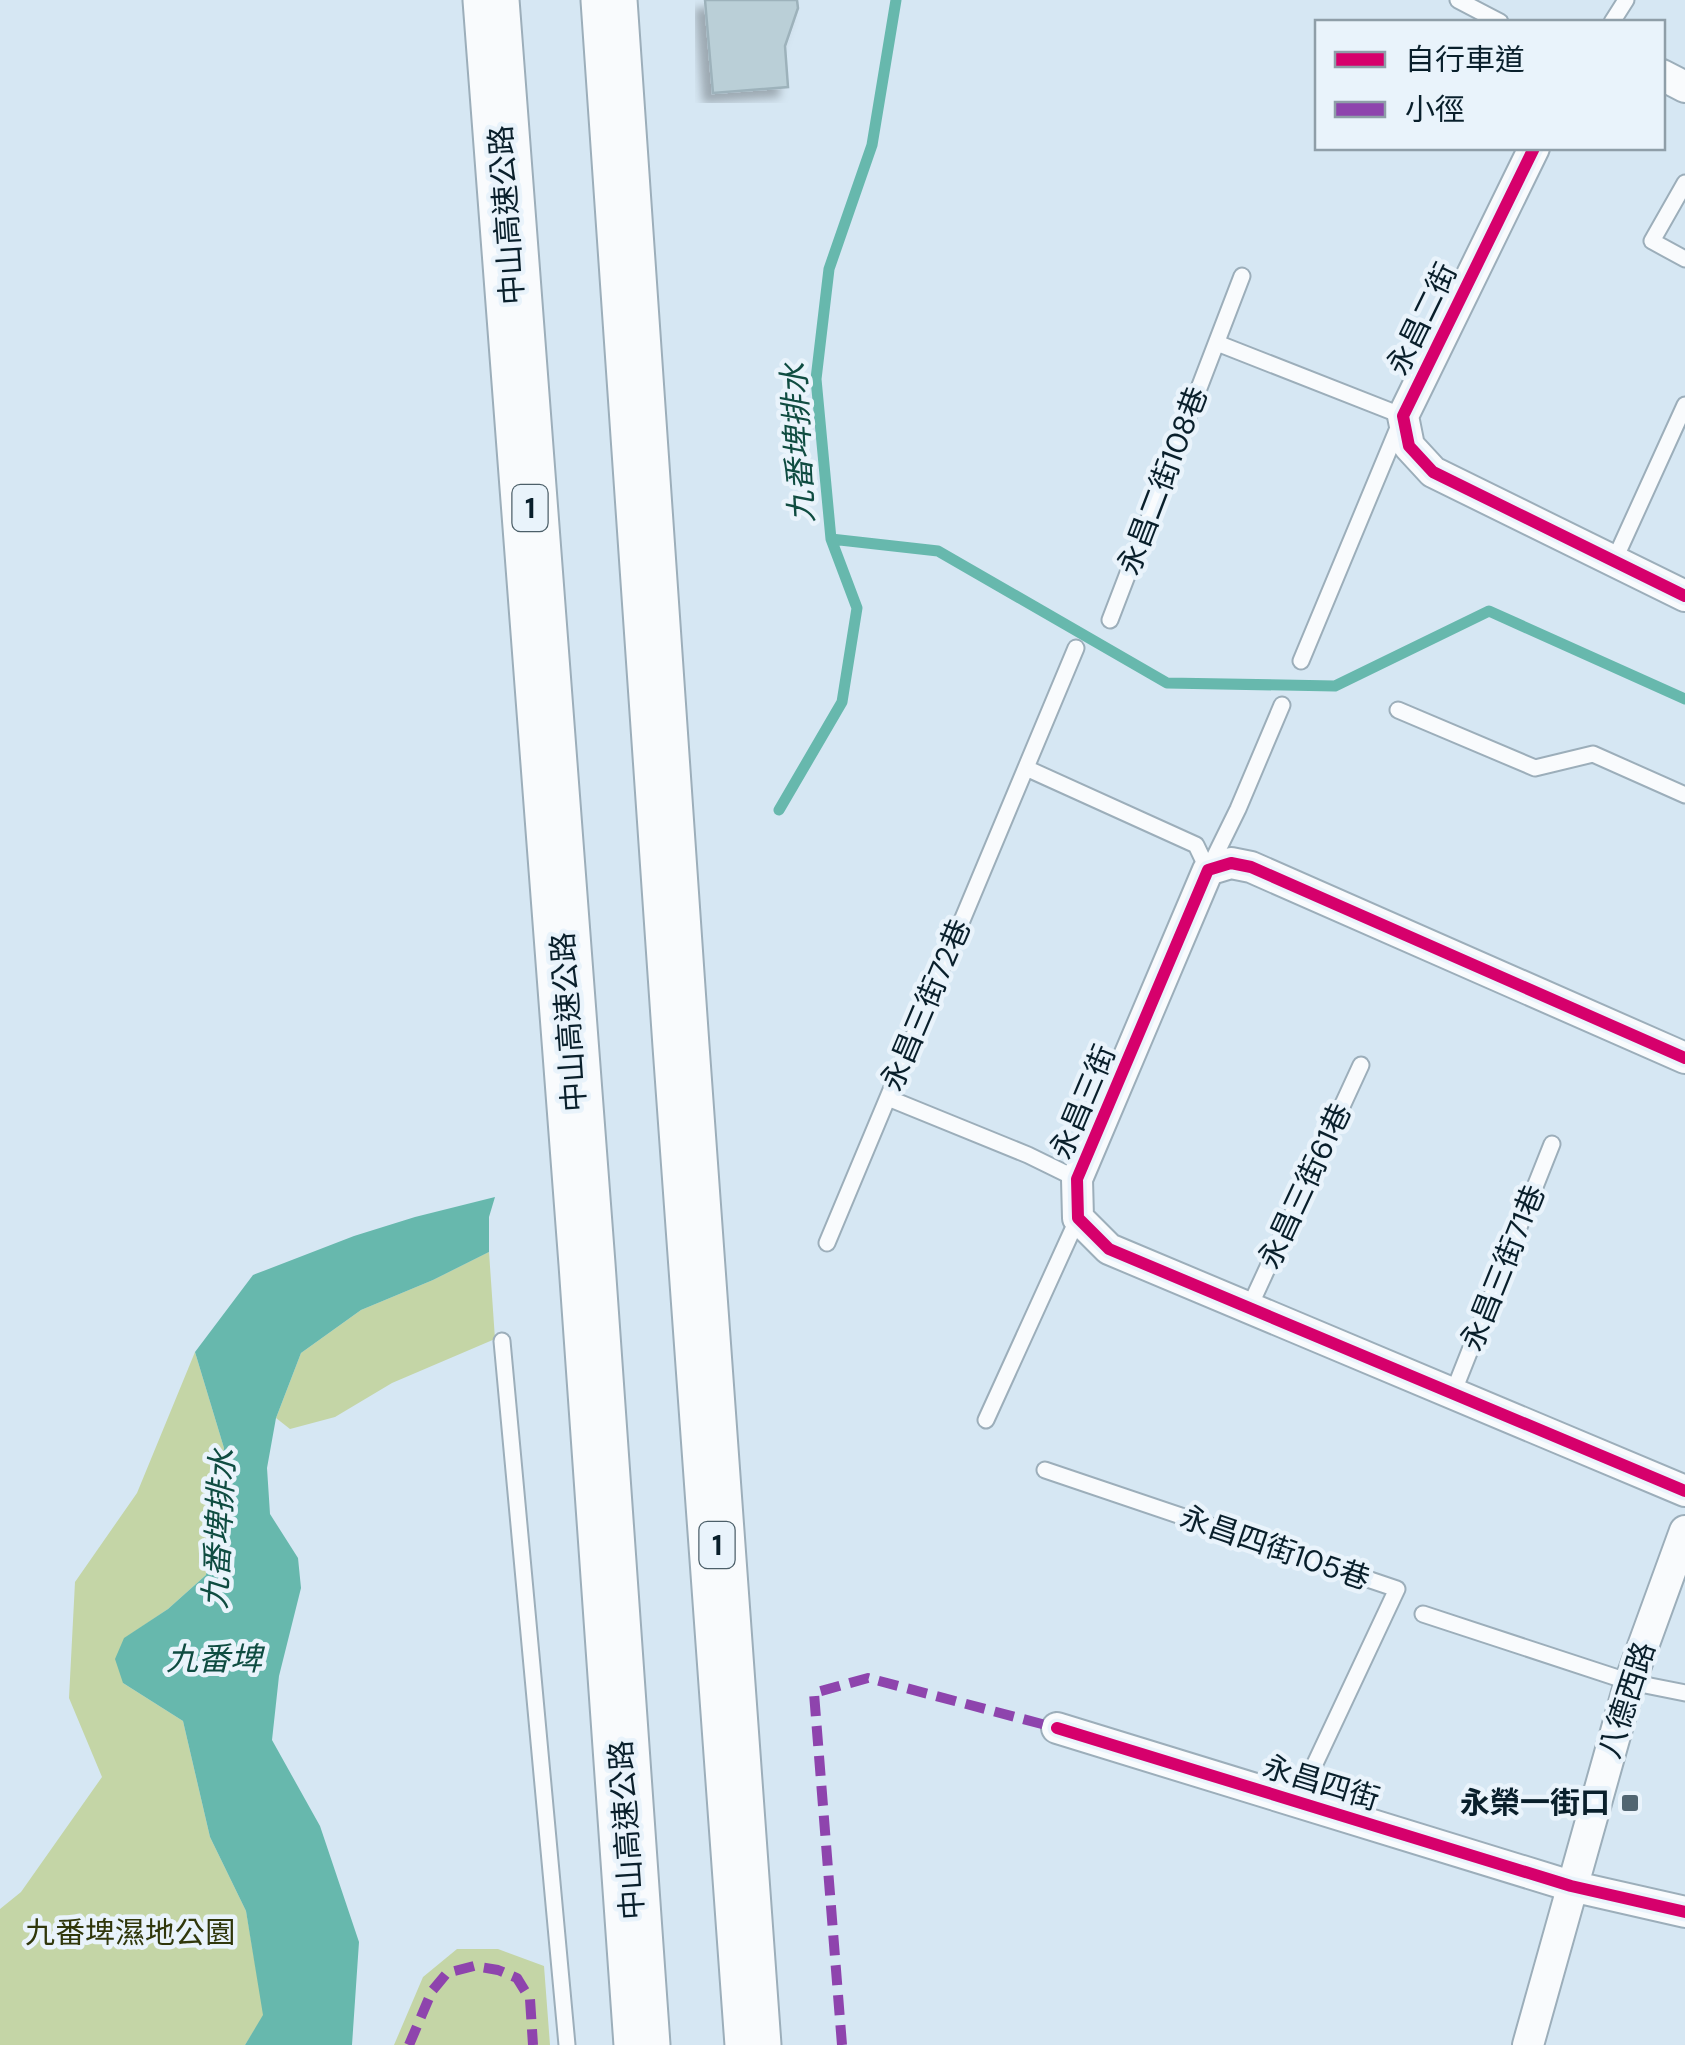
<svg xmlns="http://www.w3.org/2000/svg" width="1685" height="2045" font-family="'DM Sans','Noto Sans TC',sans-serif">
<style>
.green{fill:#c4d5a6}
.water{fill:#67b8ad}
.lines{fill:none;stroke-linecap:round;stroke-linejoin:round}
.stream{stroke:#67b8ad;stroke-width:11}
.building{fill:#bacfd7;stroke:#9db2bb;stroke-width:2.5;filter:url(#shadow)}
.service-casing{stroke:#9caeba;stroke-width:19}
.minor-casing{stroke:#9caeba;stroke-width:34}
.motorway-casing{stroke:#9caeba;stroke-width:59}
.service{stroke:#f9fbfd;stroke-width:15}
.minor{stroke:#f9fbfd;stroke-width:30}
.motorway{stroke:#f9fbfd;stroke-width:55}
.quiet{stroke:#8e44ad;stroke-width:10;stroke-dasharray:20 10;stroke-linecap:butt}
.cycleway-casing{stroke:#e9f3fb;stroke-width:19}
.cycleway{stroke:#d6006c;stroke-width:12}
.poi-dot{fill:#516571;stroke:#e9f3fb;stroke-width:4}
.labels{text-anchor:middle;stroke-width:9;stroke-linejoin:round;paint-order:stroke}
.shield{fill:#e9f3fb;stroke:#4c5f69;stroke-width:2.5}
.shield-label{font-size:28px;font-weight:bold;fill:#091f2b}
.street-label{font-size:30px;fill:#091f2b;stroke:#e9f3fb}
.poi-label{font-size:30px;font-weight:bold;fill:#091f2b;stroke:#e9f3fb;text-anchor:end}
.park-label{font-size:30px;fill:#30370b;stroke:#e9f3fb}
.water-label{font-size:32px;font-style:italic;fill:#0f4c41;stroke:#e9f3fb}
</style>
<defs>
<filter id="shadow"><feDropShadow dx="-9" dy="9" stdDeviation="5" flood-color="#0004"/></filter>
</defs>
<rect width="100%" height="100%" fill="#d6e7f3"/>
<!-- green -->
<path class="green" d="M489,1252L495,1339L392,1383L335,1417L290,1429L276,1418L301,1353L361,1310L433,1280Z
M195,1352L224,1448L206,1575L168,1609L125,1638L123,1683L183,1721L210,1837L246,1911L264,2015L245,2045H0V1909L21,1892L102,1777L69,1698L75,1582L137,1493Z
M457,1949H498L544,1966L550,2045H394L423,1977Z"/>
<!-- water -->
<path class="water" d="M495,1197L489,1217V1252L433,1280L361,1310L301,1353L276,1418L267,1468L270,1514L298,1558L301,1588L279,1676L272,1740L320,1826L359,1942L352,2045H245L263,2015L246,1911L210,1837L183,1721L123,1683L115,1659L124,1638L168,1609L206,1575L224,1448L195,1352L253,1275L354,1236L415,1217Z"/>
<g class="lines">
<!-- stream -->
<path class="stream" d="M831,539L938,551L1167,683L1335,686L1489,611L1685,699
M779,810L842,702L857,608L831,539L816,379L829,269L872,145L896,0"/>
</g>
<!-- building -->
<path class="building" d="M705,0H797L798,8L785,46L788,87L713,93Z"/>
<g class="lines">
<!-- service casing -->
<g class="service-casing">
<path id="service" d="M1458,0L1500,22
M1612,22L1626,0
M1685,183L1652,241L1685,259
M1217,343L1403,416L1301,661
M1614,561L1685,405
M1110,620L1242,276
M1398,710L1535,768L1593,754L1685,795
M1026,768L1196,845L1208,870
M1210,866L1238,809L1282,705
M888,1098L1028,1155L1077,1179
M827,1243L1076,648
M1249,1308L1361,1065
M502,1341L567,2045
M1453,1393L1552,1144
M986,1420L1078,1218
M1045,1470L1397,1589L1297,1802
M1423,1614L1630,1682L1685,1693"/>
</g>
<!-- minor casing -->
<g class="minor-casing">
<path id="minor" d="M1662,75L1685,87
M1534,148L1403,416L1409,446L1433,472L1685,596
M1685,1058L1251,867L1231,863L1208,870L1077,1179L1078,1218L1109,1249L1685,1491
M1057,1728L1571,1886L1685,1912
M1528,2045L1630,1682L1685,1531"/>
</g>
<!-- motorway casing -->
<g class="motorway-casing">
<path id="motorway" d="M491,0L587,1264L642,2045
M609,0L681,1046L753,2045"/>
</g>
<!-- service -->
<use href="#service" class="service"/>
<!-- minor -->
<use href="#minor" class="minor"/>
<!-- motorway -->
<use href="#motorway" class="motorway"/>
<!-- quiet -->
<path class="quiet" d="M409,2045L432,1991L447,1973L474,1966L498,1970L517,1978L530,1999L533,2045
M842,2045L814,1693L868,1678L1057,1728"/>
<!-- cycleway casing -->
<g class="cycleway-casing">
<path id="cycleway" d="M1534,148L1403,416L1409,446L1433,472L1685,596
M1685,1058L1251,867L1231,863L1208,870L1077,1179L1078,1218L1109,1249L1685,1491
M1057,1728L1571,1886L1685,1912"/>
</g>
<!-- cycleway -->
<use href="#cycleway" class="cycleway"/>
</g>
<!-- markers -->
<rect class="poi-dot" x="1620" y="1793" width="20" height="20" rx="5"/>
<g class="labels">
<!-- shield labels -->
<g class="shield">
<rect x="512.5" y="485" width="35" height="46" rx="8"/>
<rect x="699.5" y="1522" width="35" height="46" rx="8"/>
</g>
<g class="shield-label">
<text x="530" y="518">1</text>
<text x="717" y="1555">1</text>
</g>
<!-- street labels -->
<g class="street-label">
<text transform="translate(507 215) rotate(-94)" y="10">中山高速公路</text>
<text transform="translate(1422 319) rotate(-64)" y="10">永昌二街</text>
<text transform="translate(1163 481) rotate(-69)" y="10">永昌二街108巷</text>
<text transform="translate(926 1005) rotate(-67)" y="10">永昌三街72巷</text>
<text transform="translate(569 1022) rotate(-94)" y="10">中山高速公路</text>
<text transform="translate(1083 1102) rotate(-67)" y="10">永昌三街</text>
<text transform="translate(1305 1186) rotate(-65)" y="10">永昌三街61巷</text>
<text transform="translate(1503 1268) rotate(-68)" y="10">永昌三街71巷</text>
<text transform="translate(1275 1548) rotate(19)" y="10">永昌四街105巷</text>
<text transform="translate(1627 1700) rotate(-72)" y="10">八德西路</text>
<text transform="translate(1321 1783) rotate(17)" y="10">永昌四街</text>
<text transform="translate(627 1830) rotate(-94)" y="10">中山高速公路</text>
</g>
<!-- poi labels -->
<g class="poi-label">
<text x="1610" y="1813">永榮一街口</text>
</g>
<!-- park labels -->
<g class="park-label">
<text x="130" y="1943">九番埤濕地公園</text>
</g>
<!-- water labels -->
<g class="water-label">
<text transform="translate(798 443) rotate(-93)" y="11">九番埤排水</text>
<text transform="translate(219 1529) rotate(-87)" y="11">九番埤排水</text>
<text x="214" y="1670">九番埤</text>
</g>
</g>
<!-- legend -->
<rect x="1315" y="20" width="350" height="130" fill="#e9f3fb" stroke="#8f9ea8" stroke-width="2.5"/>
<rect x="1335" y="52" width="50" height="15" fill="#d6006c" stroke="#8f9ea8" stroke-width="2.5"/>
<text x="1405" y="70" font-size="30" fill="#091f2b">自行車道</text>
<rect x="1335" y="102" width="50" height="15" fill="#8e44ad" stroke="#8f9ea8" stroke-width="2.5"/>
<text x="1405" y="120" font-size="30" fill="#091f2b">小徑</text>
</svg>
